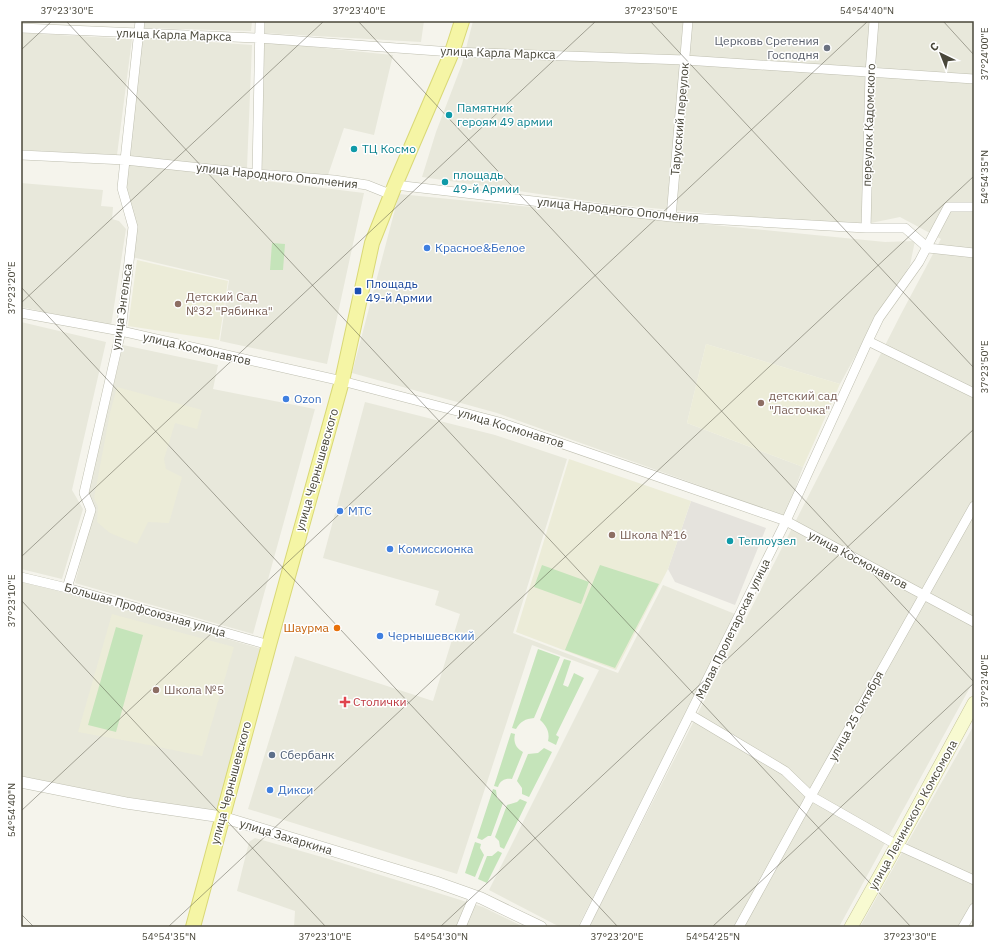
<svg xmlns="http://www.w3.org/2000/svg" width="995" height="948" font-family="'IBM Plex Sans',sans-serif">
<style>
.residential{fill:#e8e8db}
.industrial{fill:#e5e3dd}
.education{fill:#ececd8}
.green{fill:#c5e4ba}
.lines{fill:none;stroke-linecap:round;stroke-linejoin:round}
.minor-casing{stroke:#bfbfb0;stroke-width:10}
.tertiary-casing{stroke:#bfbfb0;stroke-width:12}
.secondary-casing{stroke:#c6c69a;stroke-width:14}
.primary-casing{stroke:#d9d876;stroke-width:16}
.minor{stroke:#fff;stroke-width:9}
.tertiary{stroke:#fff;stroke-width:11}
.secondary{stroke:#f8fad1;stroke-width:13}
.primary{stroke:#f5f5a5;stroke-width:14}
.ticks{fill:none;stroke:#49473a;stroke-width:1;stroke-opacity:0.45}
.worship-dot{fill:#6b7280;stroke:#fff;stroke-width:1.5}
.culture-dot{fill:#0f9aa8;stroke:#fff;stroke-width:1.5}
.shop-dot{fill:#3f7fe0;stroke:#fff;stroke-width:1.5}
.transit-dot{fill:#1a4fb4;stroke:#fff;stroke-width:1.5}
.education-dot{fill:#8d6e63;stroke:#fff;stroke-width:1.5}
.food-dot{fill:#e8710a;stroke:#fff;stroke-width:1.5}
.health-dot{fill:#e0444e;stroke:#fff;stroke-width:1.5}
.service-dot{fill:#5c6f8a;stroke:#fff;stroke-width:1.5}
.labels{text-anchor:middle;stroke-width:3;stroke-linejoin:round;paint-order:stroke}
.street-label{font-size:12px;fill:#49473a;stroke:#fff}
.worship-label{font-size:12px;fill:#5b616d;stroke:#fff;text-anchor:end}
.culture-label{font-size:12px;fill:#0d838f;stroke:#fff;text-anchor:start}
.shop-label{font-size:12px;fill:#366cbe;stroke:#fff;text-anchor:start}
.transit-label{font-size:12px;fill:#164399;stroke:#fff;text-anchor:start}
.education-label{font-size:12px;fill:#785e54;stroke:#fff;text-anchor:start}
.food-label{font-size:12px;fill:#c56008;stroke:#fff;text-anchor:end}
.health-label{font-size:12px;fill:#be3a42;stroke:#fff;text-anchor:start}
.service-label{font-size:12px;fill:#4e5e75;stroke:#fff;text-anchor:start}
.neatline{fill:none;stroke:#49473a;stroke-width:1.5}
.ticks-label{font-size:10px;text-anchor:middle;fill:#49473a}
</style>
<rect width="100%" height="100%" fill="#f5f4ec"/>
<!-- residential -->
<path class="residential" d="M143,21H252L251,31L143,28Z
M264,21H424L421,42L263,33Z
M473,21H974V680L839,927H589L901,314L941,239L900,217L871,223L791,221L608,204L422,177L436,132L462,64Z
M21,33L132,39L117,155L21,150Z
M140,37L252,45L247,168L129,158Z
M264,42L393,55L374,135L344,128L328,175L261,169Z
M129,164L364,193L327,364L220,341L229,280L132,257L126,187Z
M21,183L103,190L101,206L113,207L112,219L119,221L126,229L111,326L21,307Z
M399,194L885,242L915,241L910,265L876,318L840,384L706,344L687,423L803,467L785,516L497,413L352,373Z
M21,322L106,342L72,490L83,509L62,579L21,569Z
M123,345L218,365L213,389L315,409L253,634L75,583L94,511L88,493Z
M365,402L495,435L567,459L513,633L618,673L663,585L735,614L578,927H560L489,890L599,670L532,645L457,874L248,809L295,656L433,701L460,614L435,605L439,591L323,558Z
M21,582L66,593L262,649L218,811L127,797L21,776Z
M974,725V912L963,927H860Z
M255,838L329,859L483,907L524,927H294L295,911L237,891L249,842Z"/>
<!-- industrial -->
<path class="industrial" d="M691,501L766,528L735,605L675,582L668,569Z"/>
<!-- education -->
<path class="education" d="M137,260L228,281L219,340L128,326Z
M706,344L840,384L803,467L687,423Z
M117,387L202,410L197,429L175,423L164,459L166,469L182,477L169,523L148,522L137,544L110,533L97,522L98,507L94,498L110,413Z
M569,459L691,501L668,569L616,670L516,632Z
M112,614L234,647L202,756L139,743L78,732Z"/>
<!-- green -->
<path class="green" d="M272,243L285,244L283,270H270Z
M542,565L589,582L581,604L534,587Z
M600,565L659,584L615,668L565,650Z
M116,627L143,635L116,732L88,725Z
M538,649L560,657L534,718C525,719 521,721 516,729L512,728Z
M564,659L571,661L563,685L568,687L574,673L584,678L556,735L559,737L556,745L548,741C550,733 547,726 540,720Z
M511,733L515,734C513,742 516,748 523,752L512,779C506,778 500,780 498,787L494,786Z
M544,748L552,752L529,797L522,794V788L517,781L528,754L538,753Z
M493,789L496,790L497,798L503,803L491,836H488L482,840L477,838Z
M520,799L527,802L504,849L500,847L499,841L495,837L507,805L517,802Z
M475,842L481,844L480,848L484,855L475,877L465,873Z
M498,851L502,853L487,883L478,879L487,856H492Z"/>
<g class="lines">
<!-- minor casing -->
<g class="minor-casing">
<path id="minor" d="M21,28L258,38L452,52L685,60L974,79
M21,155L125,160L257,174L334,180L367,185L387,193L395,185L671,217L866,228H905L928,248L974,253
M257,174L260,21
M671,217L688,21
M866,228L870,73L874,21
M21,313L121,331L342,381L499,422L786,521L974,622
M868,341L974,393
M21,577L67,588L269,645
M67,588L91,510L84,493L121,331L133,227L122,188L140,21
M691,715L785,771L811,796L897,845L974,880
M461,927L474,896
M584,927L786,521L868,341L879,318L919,262L948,207H974
M739,927L811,796L974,506
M963,927L974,908"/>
</g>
<!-- tertiary casing -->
<g class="tertiary-casing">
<path id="tertiary" d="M21,782L126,803L222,817L436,882L481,898L541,927"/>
</g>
<!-- secondary casing -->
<g class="secondary-casing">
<path id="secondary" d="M851,927L897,845L974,703"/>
</g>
<!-- primary casing -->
<g class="primary-casing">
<path id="primary" d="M193,927L269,645L342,381L372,243L395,185L452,52L462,21"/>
</g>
<!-- minor -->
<use href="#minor" class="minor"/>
<!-- tertiary -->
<use href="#tertiary" class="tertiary"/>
<!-- secondary -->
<use href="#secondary" class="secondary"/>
<!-- primary -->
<use href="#primary" class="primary"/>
</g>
<!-- ticks -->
<path class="ticks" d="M66,21L911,927M358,21L974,682M650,21L974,368M943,21L974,55M21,50L52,21M21,287L618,927M21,303L324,21M21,557L596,21M21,600L326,927M21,811L868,21M21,914L34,927M168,927L974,176M440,927L974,429M712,927L974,683"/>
<!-- markers -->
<circle class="worship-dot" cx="827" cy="48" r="4"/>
<g class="culture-dot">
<circle cx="449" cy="115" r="4"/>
<circle cx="354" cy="149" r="4"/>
<circle cx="445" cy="182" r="4"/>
<circle cx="730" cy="541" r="4"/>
</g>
<g class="shop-dot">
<circle cx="427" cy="248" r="4"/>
<circle cx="286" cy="399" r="4"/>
<circle cx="340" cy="511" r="4"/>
<circle cx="390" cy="549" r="4"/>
<circle cx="380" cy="636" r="4"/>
<circle cx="270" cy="790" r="4"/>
</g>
<rect class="transit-dot" x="354" y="287" width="8" height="8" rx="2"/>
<g class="education-dot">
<circle cx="178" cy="304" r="4"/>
<circle cx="761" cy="403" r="4"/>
<circle cx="612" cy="535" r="4"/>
<circle cx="156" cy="690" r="4"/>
</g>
<circle class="food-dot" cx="337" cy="628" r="4"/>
<path class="health-dot" d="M343 696h4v4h4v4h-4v4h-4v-4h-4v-4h4z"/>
<circle class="service-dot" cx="272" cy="755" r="4"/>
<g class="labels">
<!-- street labels -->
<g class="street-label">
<text transform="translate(174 35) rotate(2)" y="4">улица Карла Маркса</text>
<text transform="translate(498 53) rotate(2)" y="4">улица Карла Маркса</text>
<text transform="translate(680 119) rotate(-85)" y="4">Тарусский переулок</text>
<text transform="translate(869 125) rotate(-88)" y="4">переулок Кадомского</text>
<text transform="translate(277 176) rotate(6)" y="4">улица Народного Ополчения</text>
<text transform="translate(618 210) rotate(6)" y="4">улица Народного Ополчения</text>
<text transform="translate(122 307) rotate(-82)" y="4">улица Энгельса</text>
<text transform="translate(197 349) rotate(13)" y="4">улица Космонавтов</text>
<text transform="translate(511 428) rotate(17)" y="4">улица Космонавтов</text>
<text transform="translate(317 470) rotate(-74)" y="4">улица Чернышевского</text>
<text transform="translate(858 560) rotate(28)" y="4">улица Космонавтов</text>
<text transform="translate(145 610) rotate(16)" y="4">Большая Профсоюзная улица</text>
<text transform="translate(733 629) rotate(-64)" y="4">Малая Пролетарская улица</text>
<text transform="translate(856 716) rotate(-61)" y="4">улица 25 Октября</text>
<text transform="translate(231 783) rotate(-75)" y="4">улица Чернышевского</text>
<text transform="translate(913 815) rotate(-61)" y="4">улица Ленинского Комсомола</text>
<text transform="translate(286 837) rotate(17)" y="4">улица Захаркина</text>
</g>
<!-- worship labels -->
<g class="worship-label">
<text x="819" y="45">Церковь Сретения<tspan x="819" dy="14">Господня</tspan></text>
</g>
<!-- culture labels -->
<g class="culture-label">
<text x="457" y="112">Памятник<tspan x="457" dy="14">героям 49 армии</tspan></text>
<text x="362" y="153">ТЦ Космо</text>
<text x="453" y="179">площадь<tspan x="453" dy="14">49-й Армии</tspan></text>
<text x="738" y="545">Теплоузел</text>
</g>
<!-- shop labels -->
<g class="shop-label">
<text x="435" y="252">Красное&amp;Белое</text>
<text x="294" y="403">Ozon</text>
<text x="348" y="515">МТС</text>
<text x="398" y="553">Комиссионка</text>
<text x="388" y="640">Чернышевский</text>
<text x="278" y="794">Дикси</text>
</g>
<!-- transit labels -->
<g class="transit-label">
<text x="366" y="288">Площадь<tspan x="366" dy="14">49-й Армии</tspan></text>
</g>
<!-- education labels -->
<g class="education-label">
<text x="186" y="301">Детский Сад<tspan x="186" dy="14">№32 "Рябинка"</tspan></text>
<text x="769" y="400">детский сад<tspan x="769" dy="14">"Ласточка"</tspan></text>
<text x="620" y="539">Школа №16</text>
<text x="164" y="694">Школа №5</text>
</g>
<!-- food labels -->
<g class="food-label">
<text x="329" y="632">Шаурма</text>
</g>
<!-- health labels -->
<g class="health-label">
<text x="353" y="706">Столички</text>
</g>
<!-- service labels -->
<g class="service-label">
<text x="280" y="759">Сбербанк</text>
</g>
</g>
<!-- border -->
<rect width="995" height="948" fill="none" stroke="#ffffff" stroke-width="44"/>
<!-- north arrow -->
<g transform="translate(941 54) rotate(317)" stroke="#ffffff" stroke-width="3" paint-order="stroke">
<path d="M0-3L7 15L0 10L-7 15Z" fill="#49473a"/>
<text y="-6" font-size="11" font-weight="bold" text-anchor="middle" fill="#49473a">С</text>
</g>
<rect x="22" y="22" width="951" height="904" class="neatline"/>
<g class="ticks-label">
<text x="67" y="14">37°23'30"E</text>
<text x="359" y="14">37°23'40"E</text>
<text x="651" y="14">37°23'50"E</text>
<text x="867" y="14">54°54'40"N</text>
<text transform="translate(984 54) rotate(-90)" y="4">37°24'00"E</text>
<text transform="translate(984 177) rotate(-90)" y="4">54°54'35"N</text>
<text transform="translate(11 288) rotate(-90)" y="4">37°23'20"E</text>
<text transform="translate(984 367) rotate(-90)" y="4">37°23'50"E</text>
<text transform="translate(11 601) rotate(-90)" y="4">37°23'10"E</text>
<text transform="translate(984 681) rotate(-90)" y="4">37°23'40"E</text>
<text transform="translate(11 810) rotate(-90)" y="4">54°54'40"N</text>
<text x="169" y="940">54°54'35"N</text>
<text x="325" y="940">37°23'10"E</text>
<text x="441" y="940">54°54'30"N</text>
<text x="617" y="940">37°23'20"E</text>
<text x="713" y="940">54°54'25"N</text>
<text x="910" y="940">37°23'30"E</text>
</g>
</svg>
